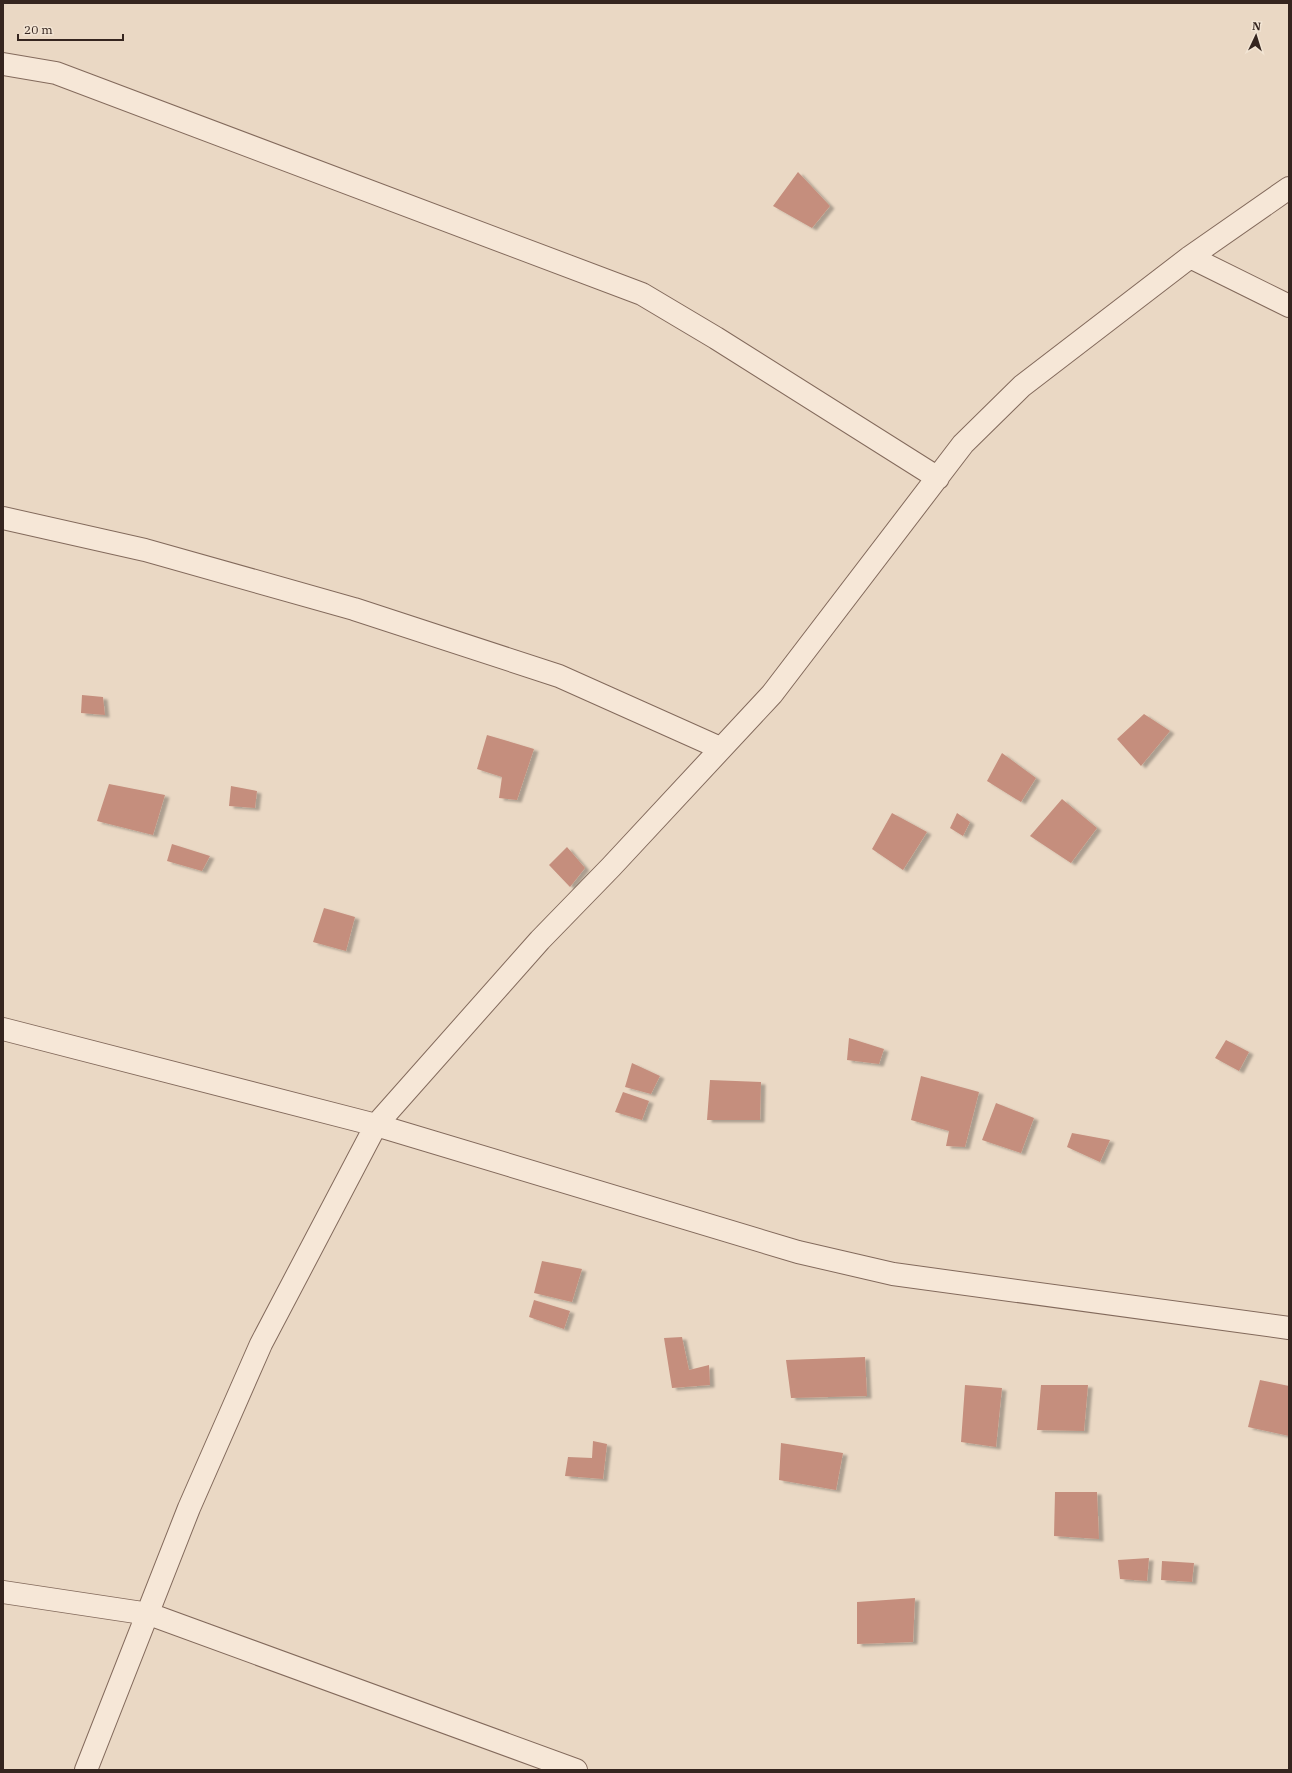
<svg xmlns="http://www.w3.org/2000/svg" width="1292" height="1773" font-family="'IBM Plex Serif',serif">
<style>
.building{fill:#c58e7d;filter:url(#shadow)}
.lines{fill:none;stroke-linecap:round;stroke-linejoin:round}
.minor-casing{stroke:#836a5c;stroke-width:24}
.minor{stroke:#f6e7d7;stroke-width:22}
</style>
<defs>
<filter id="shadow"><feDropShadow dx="4.5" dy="2.5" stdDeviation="1" flood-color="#0004"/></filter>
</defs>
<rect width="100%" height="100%" fill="#ead8c4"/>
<!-- building -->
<path class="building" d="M798,172L830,206L812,228L773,206Z
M82,695L103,697L105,715L81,713Z
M1144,714L1170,731L1141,766L1117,739Z
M487,735L534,749L517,800L499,798L502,777L477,769Z
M1002,753L1036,778L1021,802L987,781Z
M109,784L165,795L153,835L97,821Z
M231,786L257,791L255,808L229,806Z
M1062,799L1097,828L1071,863L1030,836Z
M892,813L927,832L903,870L872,849Z
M957,813L970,822L963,836L950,828Z
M172,844L210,856L202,871L167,861Z
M567,847L585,868L570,887L549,865Z
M324,908L355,917L346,951L313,942Z
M849,1038L884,1049L879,1064L847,1060Z
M1226,1040L1249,1052L1239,1071L1215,1058Z
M632,1063L660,1076L651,1094L625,1087Z
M921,1076L979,1092L965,1147L946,1146L949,1131L911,1120Z
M710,1080L761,1082L760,1120H707Z
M623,1092L649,1101L642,1120L615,1112Z
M996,1103L1034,1118L1021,1153L982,1140Z
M1072,1133L1110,1140L1100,1162L1067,1147Z
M542,1261L582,1269L572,1302L534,1293Z
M534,1300L570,1311L564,1329L529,1317Z
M682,1337L689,1370L709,1365L710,1385L672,1388L664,1338Z
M865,1357L867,1396L791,1398L786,1360Z
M1260,1380L1289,1386V1436L1248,1427Z
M965,1385L1002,1388L996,1447L961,1442Z
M1041,1385H1088L1084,1431L1037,1430Z
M593,1441L607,1444L603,1479L565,1476L568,1457L592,1458Z
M781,1443L843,1453L836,1490L779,1480Z
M1055,1492H1097L1099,1539L1054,1536Z
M1149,1558L1147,1581L1120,1579L1118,1560Z
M1162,1561L1194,1563L1192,1582L1161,1580Z
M915,1598L913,1642L857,1644V1602Z"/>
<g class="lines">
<!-- minor casing -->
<g class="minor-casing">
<path id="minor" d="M3,64L56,73L642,294L716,338L938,478
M1190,257L1289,306
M3,518L145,550L354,609L559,676L720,748
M3,1029L376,1125L798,1252L893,1274L1289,1328
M3,1592L149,1614L576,1770
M86,1770L189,1508L261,1344L376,1125L540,940L611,867L772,694L963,444L1022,386L1190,257L1289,188"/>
</g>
<!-- minor -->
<use href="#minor" class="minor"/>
</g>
<!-- border -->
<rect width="1292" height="1773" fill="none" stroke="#35251f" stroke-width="8"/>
<!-- north arrow -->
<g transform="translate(1256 36) rotate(4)" stroke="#f2e4d3" stroke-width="3" paint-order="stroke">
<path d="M0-3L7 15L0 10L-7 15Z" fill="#35251f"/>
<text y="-6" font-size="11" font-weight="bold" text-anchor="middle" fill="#35251f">N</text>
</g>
<!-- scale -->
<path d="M18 34v6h105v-6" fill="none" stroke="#35251f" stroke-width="2"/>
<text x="24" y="34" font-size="12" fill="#35251f" stroke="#f2e4d3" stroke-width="3" paint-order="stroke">20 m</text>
</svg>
